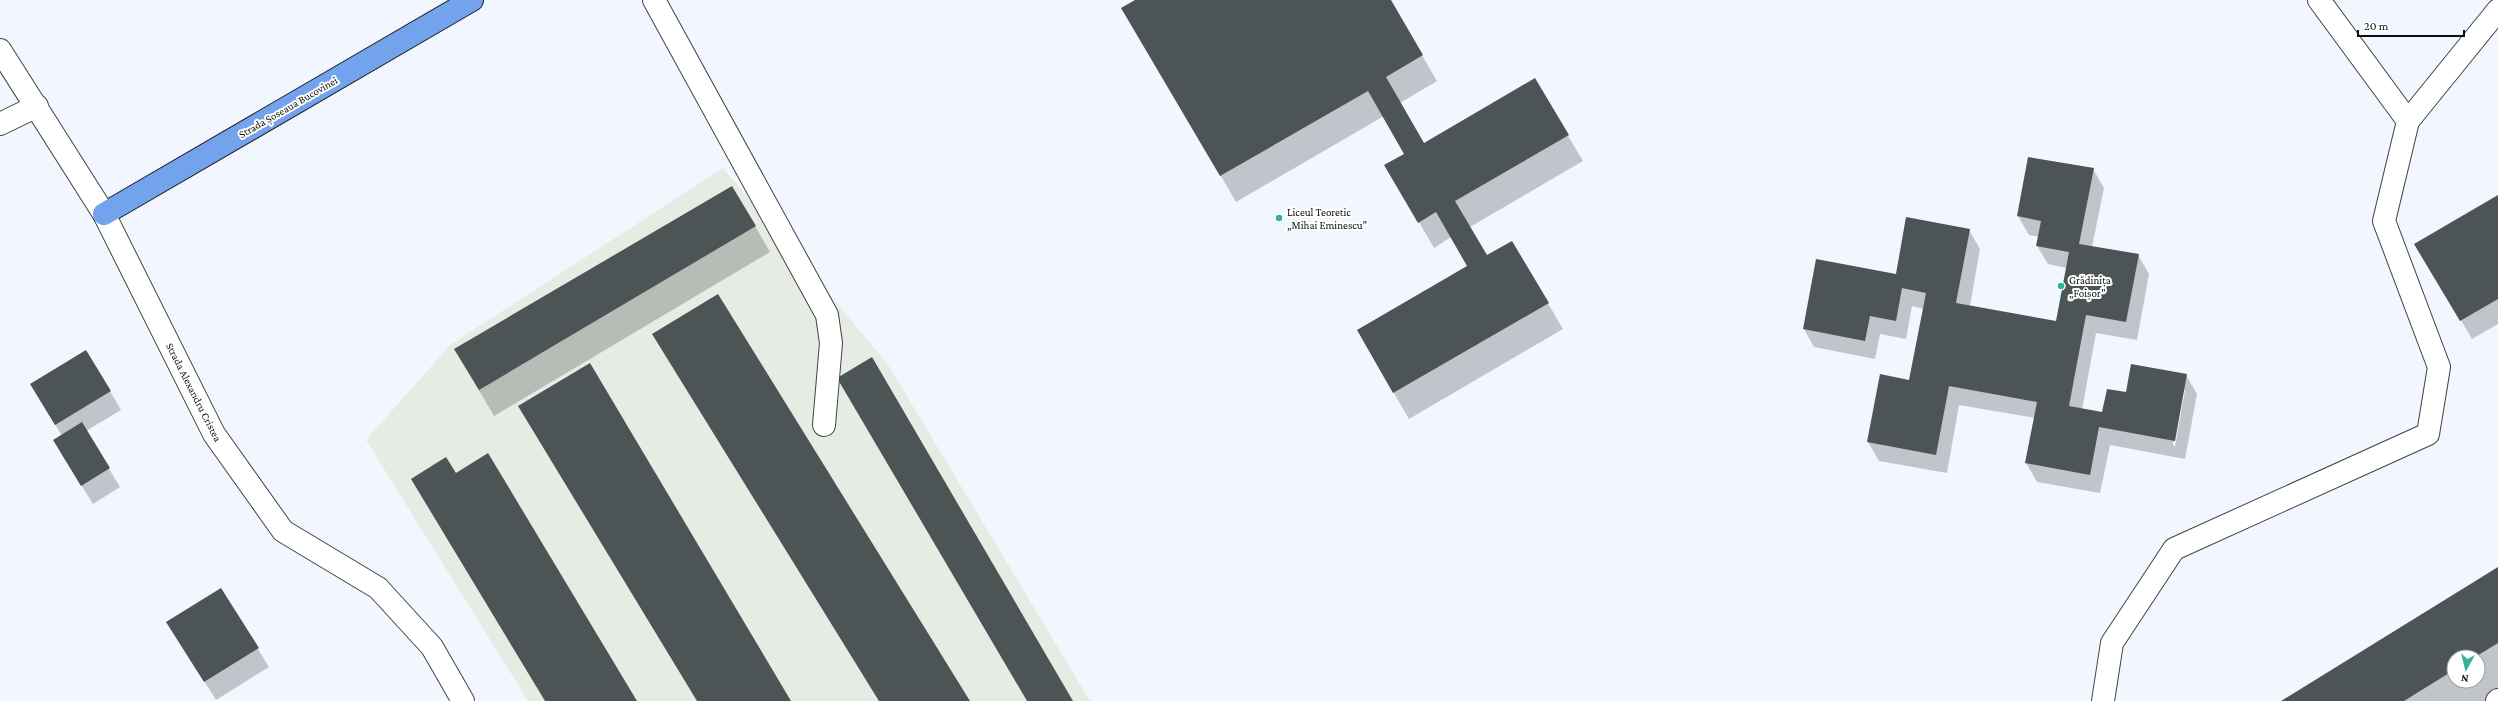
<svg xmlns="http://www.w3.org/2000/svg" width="2498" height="701" font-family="'Crimson Pro',serif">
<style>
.industrial{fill:#e6ece4}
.shadow{fill:#0003;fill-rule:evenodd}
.building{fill:#4c5456}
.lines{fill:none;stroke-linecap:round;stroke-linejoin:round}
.minor-casing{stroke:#424242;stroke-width:24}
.major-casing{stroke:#202020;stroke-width:24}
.minor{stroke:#fff;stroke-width:22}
.major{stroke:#73a3ec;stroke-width:22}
.poi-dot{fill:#33b39a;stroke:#fff;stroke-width:1.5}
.labels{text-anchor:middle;stroke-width:4;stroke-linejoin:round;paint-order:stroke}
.street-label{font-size:11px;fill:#0f0f0f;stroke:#fff}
.poi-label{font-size:11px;fill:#0f0f0f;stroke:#fff;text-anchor:start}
</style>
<rect width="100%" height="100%" fill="#f2f6fe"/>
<!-- industrial -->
<path class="industrial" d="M723,168L887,363L1090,701H528L366,440L450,345Z"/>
<!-- shadow -->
<path class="shadow" d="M1137,0H1390L1437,81L1400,103L1424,144L1568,136L1583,161L1470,227L1487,257L1512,242L1563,329L1409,419L1358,331L1469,266L1451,237L1434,248L1386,165L1406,154L1384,116L1236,202L1123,8Z
M2029,158L2093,169L2104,188L2092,247L2138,255L2149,274L2137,340L2096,333L2082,410L2103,413L2126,393L2186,375L2197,394L2185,459L2110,445L2100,493L2037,482L2026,463L2035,418L1959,405L1947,473L1879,461L1868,442L1910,381L1924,309L1912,306L1906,339L1880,334L1875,359L1814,347L1804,329L1969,230L1980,249L1970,306L2057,322L2067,268L2048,264L2037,246L2039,237L2029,235L2018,216ZM2183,390H2185L2175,446L2173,445Z
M2498,196V324L2472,339L2416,244Z
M755,226L770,252L494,416L470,375Z
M654,335L969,701H879Z
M110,391L121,410L86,431L120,487L93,504L65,459L62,436L42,402Z
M2498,568V694L2486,701H2283ZM2454,657H2478V681H2454Z
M221,589L269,667L216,700L178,640Z"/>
<!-- building -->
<path class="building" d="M1135,0H1391L1423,55L1386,77L1424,143L1535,78L1569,135L1455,201L1487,255L1512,241L1549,303L1393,393L1357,330L1467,266L1436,212L1418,223L1384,165L1404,154L1368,91L1220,176L1121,8Z
M2028,157L2094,168L2079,244L2139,254L2126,322L2086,315L2069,406L2102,412L2107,389L2126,392L2131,364L2187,374L2175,441L2099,427L2090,475L2025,463L2037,402L1949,386L1936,455L1867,442L1880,374L1909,380L1926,293L1902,288L1896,321L1870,316L1865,341L1803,329L1816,259L1896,274L1906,217L1970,229L1956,303L2056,321L2069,252L2036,246L2041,221L2017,216Z
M732,186L756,226L479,390L454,349Z
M2498,195V299L2460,321L2414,244Z
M718,294L970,701H879L652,334Z
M86,350L111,391L55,425L30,384Z
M872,357L1073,701H1027L837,378Z
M590,363L791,701H697L518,406Z
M82,422L110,468L81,486L53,440Z
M488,453L637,701H545L411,479L446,457L456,473Z
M2498,567V643L2475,657H2454V670L2404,701H2281Z
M221,588L259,648L204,682L166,622Z"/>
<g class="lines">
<!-- minor casing -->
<g class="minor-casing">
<path id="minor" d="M654,0L827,315L831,343L824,425
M2319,0L2408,121
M0,50L104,214L214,434L283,531L378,588L432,647L463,701
M0,124L37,106
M2103,701L2112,643L2174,549L2428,434L2439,367L2384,221L2408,121L2498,10
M2497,701L2498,700"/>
</g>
<!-- major casing -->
<g class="major-casing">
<path id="major" d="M104,214L472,0"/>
</g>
<!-- minor -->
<use href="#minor" class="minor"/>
<!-- major -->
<use href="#major" class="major"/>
</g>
<!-- markers -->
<g class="poi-dot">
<circle cx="1279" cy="218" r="4"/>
<circle cx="2061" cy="286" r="4"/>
</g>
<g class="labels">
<!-- street labels -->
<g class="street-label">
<text transform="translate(288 107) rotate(-30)" y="4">Strada Șoseaua Bucovinei</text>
<text transform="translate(194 392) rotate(63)" y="4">Strada Alexandru Cristea</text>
</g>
<!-- poi labels -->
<g class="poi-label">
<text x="1287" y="216">Liceul Teoretic<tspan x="1287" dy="13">„Mihai Eminescu”</tspan></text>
<text x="2069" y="284">Grădinița<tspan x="2069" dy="13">„Foișor”</tspan></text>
</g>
</g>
<!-- north arrow -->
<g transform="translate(2466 669) rotate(188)"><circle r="19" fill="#ffffff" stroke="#9f9f9f"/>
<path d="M0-3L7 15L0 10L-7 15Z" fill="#33b39a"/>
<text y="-6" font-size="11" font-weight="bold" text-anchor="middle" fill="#0f0f0f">N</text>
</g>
<!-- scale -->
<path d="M2358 30v6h106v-6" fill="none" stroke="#0f0f0f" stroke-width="2"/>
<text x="2364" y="30" font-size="12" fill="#0f0f0f" stroke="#ffffff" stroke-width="3" paint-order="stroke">20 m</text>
</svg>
